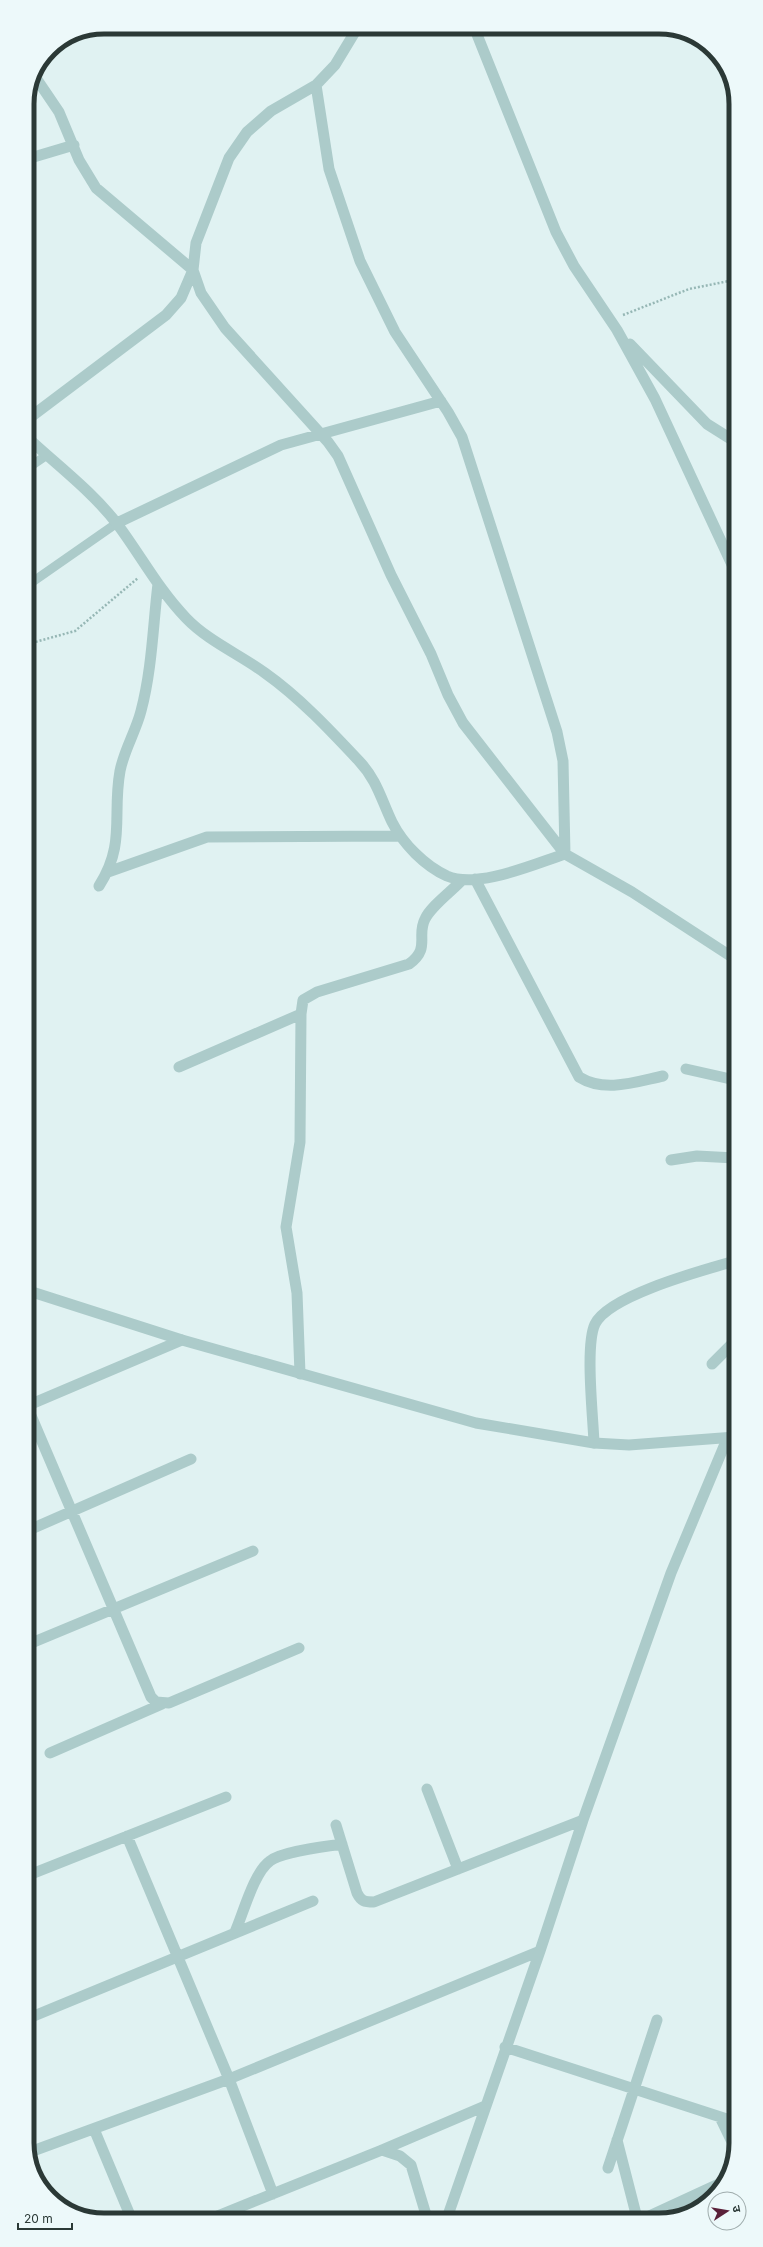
<svg xmlns="http://www.w3.org/2000/svg" width="763" height="2247" font-family="Inter,'Noto Sans Devanagari',sans-serif">
<style>
.lines{fill:none;stroke-linecap:round;stroke-linejoin:round}
.path{stroke:#96b7b5;stroke-width:2.5;stroke-dasharray:2 2;stroke-linecap:butt}
.service{stroke:#accbca;stroke-width:9}
.minor{stroke:#accbca;stroke-width:11}
.tertiary{stroke:#accbca;stroke-width:11}
.rim{fill:none;stroke:#2b3936;stroke-width:5}
</style>
<rect width="100%" height="100%" fill="#e0f2f2"/>
<g class="lines">
<!-- path -->
<path class="path" d="M623,315L689,289L734,280
M28,644L75,631L138,578"/>
<!-- service -->
<path class="service" d="M28,468L47,455
M28,585L117,523"/>
<!-- minor -->
<path class="minor" d="M358,27L335,65L316,85L271,111L247,132L229,158L196,243L193,270L201,293L225,328L328,442L338,456L391,575L431,654L448,695L463,723L565,854L632,892L735,959
M474,27L556,232L574,266L617,330L655,399L734,569
M27,159L74,145
M630,344L707,424L734,441
M28,419L166,315L181,298L193,270L96,188L79,160L59,112L36,78
M28,438C58,466 93,492 118,525C141,556 159,590 186,618C208,641 239,654 265,673C299,697 330,730 359,761C377,780 381,799 392,822C403,844 425,866 447,876C478,889 534,864 565,854L563,761L557,732L462,437L448,412L395,332L360,261L329,169L316,85
M117,523L281,445L441,401
M108,872L207,837L400,836
M475,879L579,1077C605,1093 635,1082 663,1076
M99,886C126,844 112,815 120,771C124,750 136,731 141,711C152,670 153,625 158,584
M179,1067L301,1014
M686,1069L735,1080
M671,1160L697,1156L735,1158
M712,1364L735,1341
M300,1374L297,1293L286,1227L300,1142L301,1014L303,1000L317,992L409,964C431,948 416,936 425,919C431,906 452,891 462,880
M29,1405L182,1340
M29,1411L151,1697L156,1702L169,1703L299,1648
M594,1443C593,1416 585,1345 595,1324C609,1295 704,1270 735,1261
M29,1530L191,1459
M29,1644L253,1551
M50,1753L162,1704
M427,1789L458,1869
M336,1825L357,1893C361,1901 364,1902 374,1902L583,1820
M127,1836L229,2079L273,2194
M29,1875L226,1797
M235,1932C243,1914 254,1872 270,1861C283,1851 324,1847 342,1844
M29,2018L313,1901
M505,2047L736,2122
M720,2117L735,2148
M94,2129L132,2220
M617,2140L637,2218
M382,2150L400,2156L411,2165L427,2218
M30,2152L229,2079L540,1951
M608,2168L657,2020
M447,2218L540,1951L583,1820L671,1573L727,1439
M645,2218L723,2182
M210,2219L382,2150L485,2106"/>
<!-- tertiary -->
<path class="tertiary" d="M29,1291L182,1340L476,1423L594,1443L629,1445L735,1437"/>
</g>
<!-- crop -->
<path d="M0 0H763V2247H0ZM104 34H659A70 70 0 0 1 729 104V2143A70 70 0 0 1 659 2213H104A70 70 0 0 1 34 2143V104A70 70 0 0 1 104 34Z" fill="#edf9fa" fill-rule="evenodd"/>
<path class="rim" d="M104 34H659A70 70 0 0 1 729 104V2143A70 70 0 0 1 659 2213H104A70 70 0 0 1 34 2143V104A70 70 0 0 1 104 34Z"/>
<!-- north arrow -->
<g transform="translate(727 2211) rotate(78)"><circle r="19" fill="#edf9fa" stroke="#9facac"/>
<path d="M0-3L7 15L0 10L-7 15Z" fill="#5a2139"/>
<text y="-6" font-size="11" font-weight="bold" text-anchor="middle" fill="#2b3936">उ</text>
</g>
<!-- scale -->
<path d="M18 2223v6h54v-6" fill="none" stroke="#2b3936" stroke-width="2"/>
<text x="24" y="2223" font-size="12" fill="#2b3936" stroke="#edf9fa" stroke-width="3" paint-order="stroke">20 m</text>
</svg>
